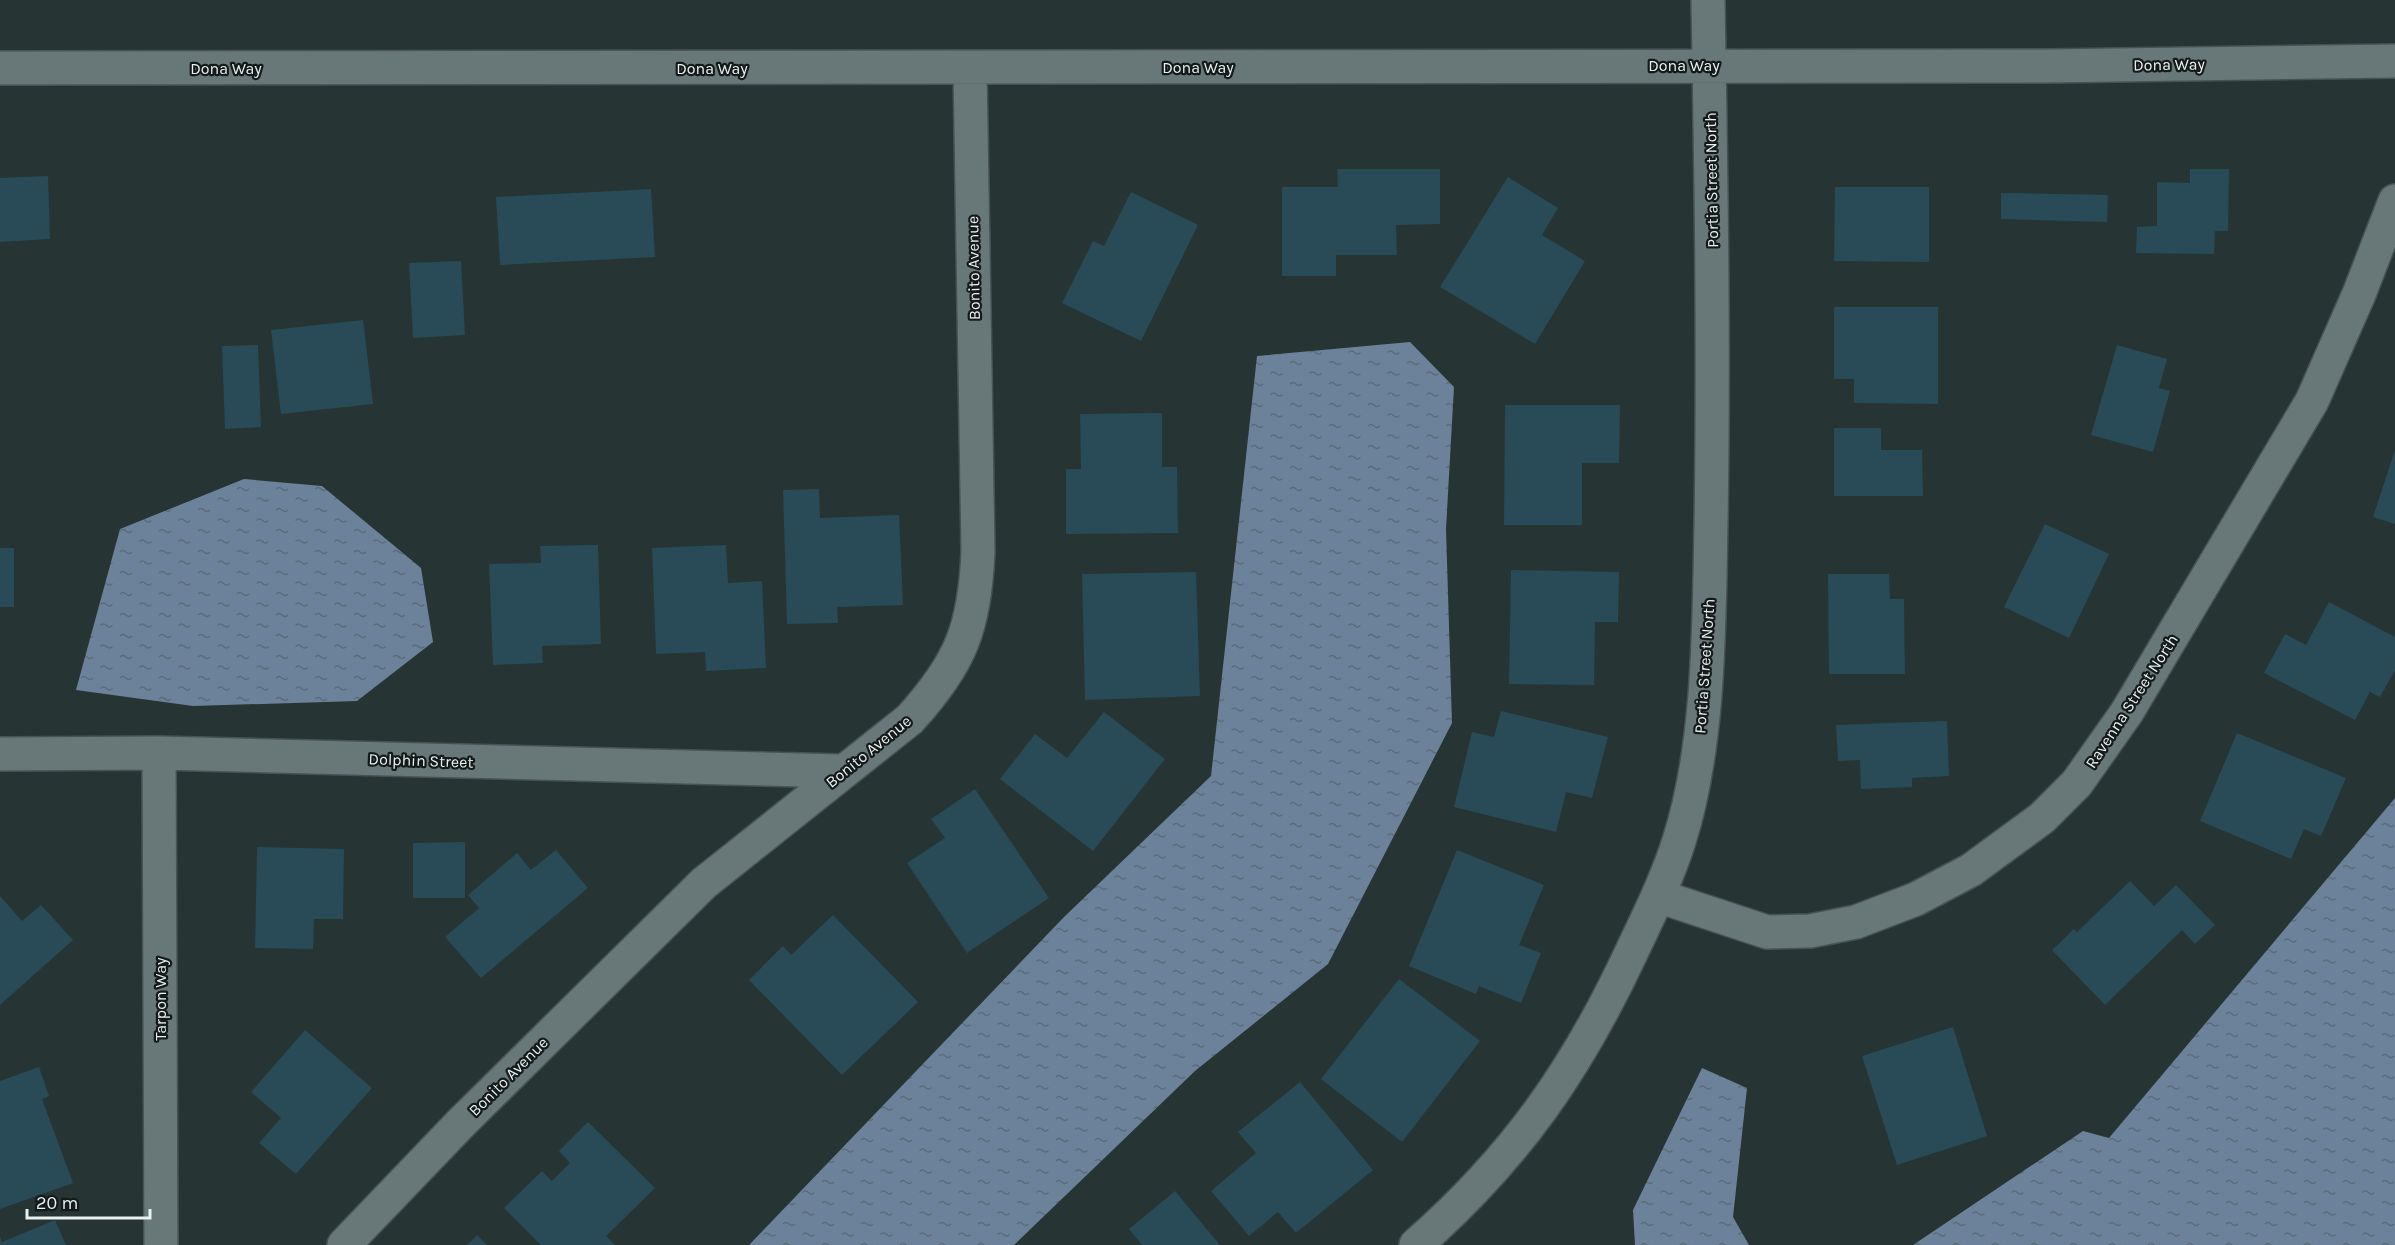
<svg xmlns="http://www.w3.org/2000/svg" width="2395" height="1245" font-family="Karla,sans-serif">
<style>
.water{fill:url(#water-ripples)}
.building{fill:#284b57}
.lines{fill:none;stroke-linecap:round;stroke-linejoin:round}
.minor-casing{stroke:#475253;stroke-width:36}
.minor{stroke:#687777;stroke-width:33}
.labels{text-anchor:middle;stroke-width:4.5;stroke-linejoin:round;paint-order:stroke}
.street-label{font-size:16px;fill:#e8f0f0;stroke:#141a1a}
</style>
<defs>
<pattern id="water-ripples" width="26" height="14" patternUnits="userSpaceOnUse" patternTransform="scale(1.5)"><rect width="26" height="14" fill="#6b829a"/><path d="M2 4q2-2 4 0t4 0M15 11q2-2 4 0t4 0" fill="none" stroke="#5c6b79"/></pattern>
</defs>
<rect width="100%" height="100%" fill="#263434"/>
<!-- water -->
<path class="water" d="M1410,342L1454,387L1446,529L1452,723L1328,964L1195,1071L1014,1245H749L1064,917L1211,776L1257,356Z
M244,479L322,486L421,568L433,642L357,701L193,706L76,690L120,529Z
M2395,798V1245H1913L2083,1131L2109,1138Z
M1702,1068L1747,1088L1733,1217L1749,1245H1635L1633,1210Z"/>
<!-- building -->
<path class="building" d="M1337,169H1440V224L1396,225L1397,255H1336V276H1282V187H1338Z
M2190,169H2229L2228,231H2215L2214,254L2136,253L2137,227L2157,226V182L2190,183Z
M48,176L50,239L0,242V178Z
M1508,177L1558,208L1542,235L1585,261L1535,344L1440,287Z
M1835,187H1929V262L1834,261Z
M651,189L655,257L500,265L496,197Z
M1131,192L1198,225L1141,341L1062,303L1093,241L1104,246Z
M2001,193L2108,195L2107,222L2001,219Z
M461,261L465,335L413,338L409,263Z
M1834,307H1938V404L1854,403V379H1834Z
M363,320L373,404L281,414L271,330Z
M258,345L261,427L225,429L222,346Z
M2117,345L2167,359L2159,388L2170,391L2153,452L2091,435Z
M1505,405H1620L1619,463H1582V525H1504Z
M1162,413V467H1177L1178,533L1066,534V469H1081L1080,414Z
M1834,428H1881V450H1922L1923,496H1834Z
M2395,450V524L2373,517Z
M819,489L820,518L899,515L903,605L837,607L838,623L787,624L783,490Z
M2045,524L2109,554L2069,638L2004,607Z
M598,545L601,644L542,646L543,663L493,665L489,564L541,563L540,546Z
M726,545L728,583L762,581L766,668L706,671L705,652L656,654L652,548Z
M0,548H14V607H0Z
M1511,570L1619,572L1618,622H1595L1594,685L1509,684Z
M1196,572L1200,696L1085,700L1082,574Z
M1828,574H1889L1890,599H1904L1905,674H1829Z
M2329,602L2395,637V670L2380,697L2370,692L2355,720L2264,673L2285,634L2306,645Z
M1501,711L1608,737L1592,798L1566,792L1556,832L1454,807L1472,732L1494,737Z
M1104,712L1165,759L1093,851L1000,779L1035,734L1067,758Z
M1947,721L1949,776L1912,778V787L1861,789L1860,760L1838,761L1836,725Z
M2237,733L2346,778L2321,836L2304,829L2291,859L2200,821Z
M975,789L1049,898L967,953L907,863L945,838L931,819Z
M465,842V898H413V843Z
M257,847L344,849L343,919H314L313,949L255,948Z
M556,850L588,888L481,978L445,937L479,908L468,895L517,853L531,870Z
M1457,850L1544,885L1519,945L1541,953L1521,1003L1479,986L1476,994L1409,966Z
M2130,881L2154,906L2176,885L2215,925L2195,944L2182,930L2105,1005L2052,950L2074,929L2077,932Z
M0,896L22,921L41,905L73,940L0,1005Z
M833,915L918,1002L842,1075L749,980L783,946L791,955Z
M1399,979L1480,1041L1402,1142L1321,1079Z
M1953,1027L1987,1136L1897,1165L1862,1056Z
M305,1030L372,1088L296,1174L259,1143L281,1118L251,1092Z
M39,1067L49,1096L42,1099L73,1183L0,1209V1081Z
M1300,1082L1373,1170L1296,1233L1278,1212L1249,1236L1211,1191L1256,1153L1238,1132Z
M588,1122L655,1188L606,1236L615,1245H541L504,1208L542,1171L552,1181L570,1163L559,1151Z
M1175,1191L1220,1245H1142L1129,1229Z
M55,1220L66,1245H0V1237L2,1242Z
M477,1235L487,1245H467Z"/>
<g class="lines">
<!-- minor casing -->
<g class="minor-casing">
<path id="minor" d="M0,68L2048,66L2395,61
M159,753L161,1245
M0,754L159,753L842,771
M1658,896L1767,932L1810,931L1856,922L1916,899L1971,870L2042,818L2077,783L2127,712L2312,401L2359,294L2395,201
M344,1245L461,1123L704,883L910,719C961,663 975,627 978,551L970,69
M1416,1245C1515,1158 1576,1071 1632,951C1649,915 1667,879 1679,841C1710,744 1709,623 1711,522C1714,348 1711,174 1708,0"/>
</g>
<!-- minor -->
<use href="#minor" class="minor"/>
</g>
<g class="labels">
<!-- street labels -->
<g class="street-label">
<text transform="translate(2169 64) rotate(-1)" y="6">Dona Way</text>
<text x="1684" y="71">Dona Way</text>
<text x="1198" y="73">Dona Way</text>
<text x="226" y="74">Dona Way</text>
<text x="712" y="74">Dona Way</text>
<text transform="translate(1711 180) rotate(-91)" y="6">Portia Street North</text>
<text transform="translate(973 268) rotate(-91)" y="6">Bonito Avenue</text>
<text transform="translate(1704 666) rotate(-86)" y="6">Portia Street North</text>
<text transform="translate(2131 701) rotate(-57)" y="6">Ravenna Street North</text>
<text transform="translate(868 751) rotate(-39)" y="6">Bonito Avenue</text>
<text transform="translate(421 760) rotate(2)" y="6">Dolphin Street</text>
<text transform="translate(160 999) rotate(-90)" y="6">Tarpon Way</text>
<text transform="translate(508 1076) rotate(-45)" y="6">Bonito Avenue</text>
</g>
</g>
<!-- scale -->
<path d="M27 1209v9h123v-9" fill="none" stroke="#e8f0f0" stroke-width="3"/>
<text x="36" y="1209" font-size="18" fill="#e8f0f0" stroke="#141a1a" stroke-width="4.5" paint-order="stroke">20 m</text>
</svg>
